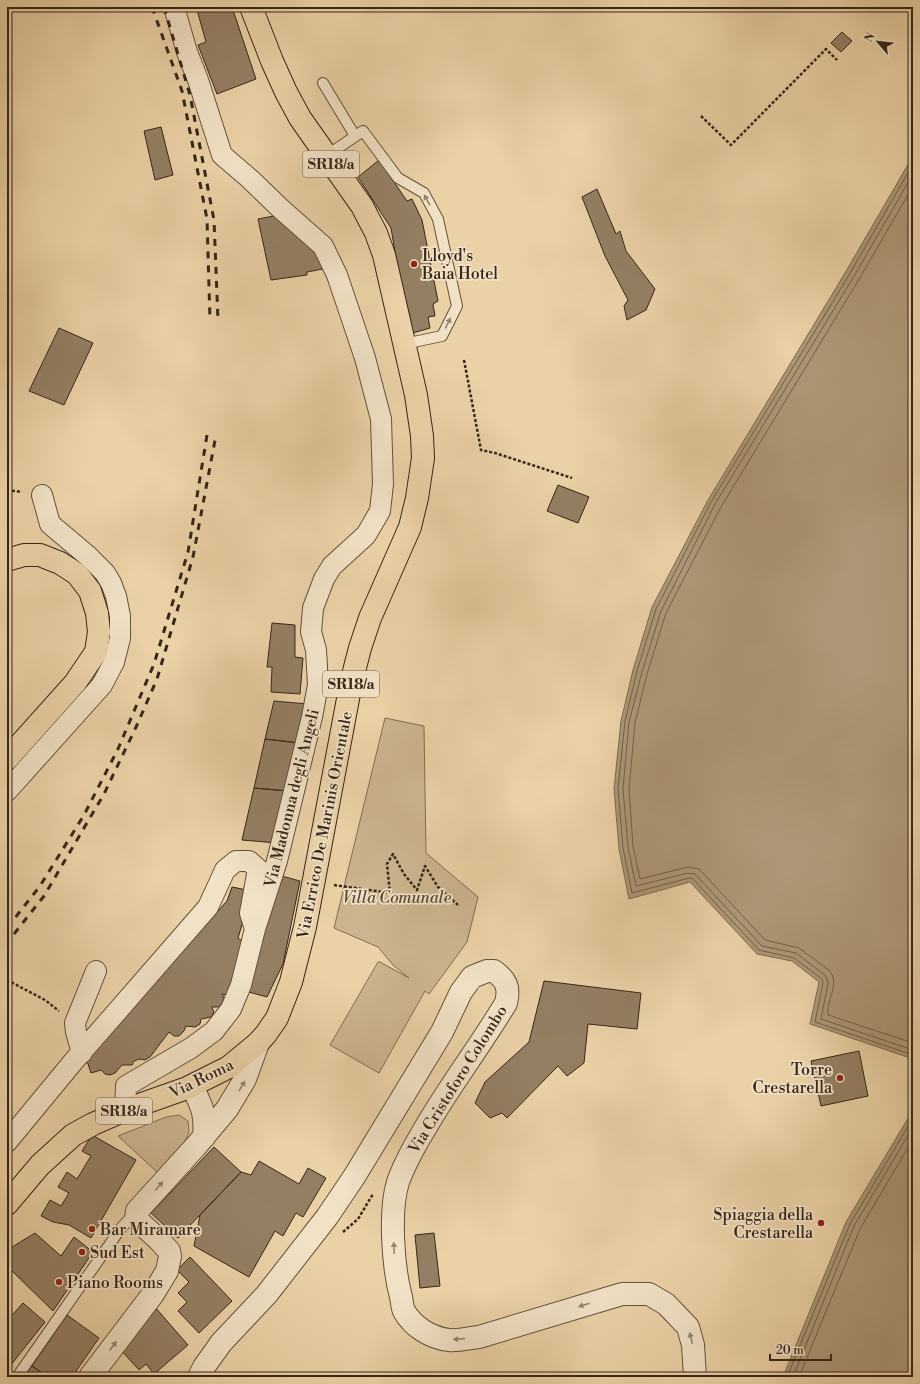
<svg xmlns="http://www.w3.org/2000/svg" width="920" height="1384" font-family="'Libre Bodoni',serif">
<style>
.green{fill:#cbb48e;stroke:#806d54}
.water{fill:#ad9776;stroke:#7d6a51}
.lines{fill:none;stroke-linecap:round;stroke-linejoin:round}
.shore{stroke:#725e48;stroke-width:1}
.building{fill:#947f63;stroke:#36261a}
.service-casing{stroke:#63513d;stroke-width:12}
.minor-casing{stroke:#63513d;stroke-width:22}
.tertiary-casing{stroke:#63513d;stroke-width:24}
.primary-casing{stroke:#36261a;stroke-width:24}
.motorway-casing{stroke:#36261a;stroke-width:24}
.path{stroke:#36261a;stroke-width:2.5;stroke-dasharray:3 2;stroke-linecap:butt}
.service{stroke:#f1e1c5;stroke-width:10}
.minor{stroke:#f1e1c5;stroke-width:20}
.tertiary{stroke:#f1e1c5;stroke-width:22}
.primary{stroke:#ead1a6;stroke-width:22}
.motorway{stroke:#ead1a6;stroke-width:22}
.rail{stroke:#36261a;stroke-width:3;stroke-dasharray:7 7;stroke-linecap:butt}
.oneway{fill:#948470}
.poi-dot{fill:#8f2418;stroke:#f1e1c5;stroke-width:1.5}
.labels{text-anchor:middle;stroke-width:3.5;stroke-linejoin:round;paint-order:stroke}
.shield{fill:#f1e1c5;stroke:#6e5e4d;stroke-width:1}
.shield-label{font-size:15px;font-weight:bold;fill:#36261a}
.poi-label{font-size:16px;fill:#36261a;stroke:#f1e1c5;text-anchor:start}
.street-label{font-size:16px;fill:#36261a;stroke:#f1e1c5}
.park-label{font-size:16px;font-style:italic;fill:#5b4a37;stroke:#f1e1c5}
</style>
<rect width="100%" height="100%" fill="#ead1a6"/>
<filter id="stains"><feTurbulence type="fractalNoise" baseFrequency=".005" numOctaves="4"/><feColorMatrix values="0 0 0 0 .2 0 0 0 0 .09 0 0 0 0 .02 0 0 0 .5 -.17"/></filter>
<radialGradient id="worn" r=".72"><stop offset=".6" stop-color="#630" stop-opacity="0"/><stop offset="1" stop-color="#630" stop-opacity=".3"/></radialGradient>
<!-- green -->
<path class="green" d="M385,718L424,726L426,853L478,897L467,942L429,994L425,991L379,1073L330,1045L378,962H380L409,978L393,965L378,947L334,928Z
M179,1115L188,1121L189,1132L185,1141L158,1173L118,1136L166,1117Z"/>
<!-- water -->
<path class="water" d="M913,156V1059L810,1024L819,982L792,961L757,954L690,882L629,899L619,849L614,789L621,721L633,670L652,607L708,500L845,273Z
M913,1110V1377H783L846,1222Z"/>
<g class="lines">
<!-- shore -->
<path class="shore" d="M913,164L849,275L711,502L656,609L637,671L625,721L618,789L623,848L632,893L689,878H692L759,950L794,958L822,979L823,983L815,1022L913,1055
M913,174L853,278L715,504L661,611L642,672L629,722L623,789L628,847L636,886L688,873L695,874L762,946L796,953L826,976L828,983L821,1019L913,1050
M913,186L858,281L721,507L666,613L647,674L635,723L629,789L633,846L640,879L688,867L699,869L765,940L799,948L830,971C840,985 826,1000 828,1015L913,1043
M787,1377L850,1224L913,1118
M793,1377L854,1226L913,1127
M799,1377L860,1229L913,1139"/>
</g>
<!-- building -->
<path class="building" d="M204,7H232L256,79L217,94L198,45L206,42L197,10Z
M842,32L852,41L841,52L831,43Z
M161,127L173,175L155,180L144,131Z
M379,160L407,201L412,199L422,220L438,301L433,304L435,316L428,317L430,328L409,334L391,228L358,177Z
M597,189L616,234L620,231L626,251L655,289L646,310L627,320L624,306L628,300L605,256L582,197Z
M279,215L316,251L323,269L307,272V275L271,280L258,219Z
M59,328L93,343L64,405L29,391Z
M558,485L589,497L578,523L547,511Z
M272,623L295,625V657L303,658L300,694L271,692L272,667H267Z
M274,701L308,704L300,743L265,739Z
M265,739L300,743L288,791L254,788Z
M254,788L288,791L277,843L242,840Z
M278,875L300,881L283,964L267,997L245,991Z
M232,887L252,891L238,938L242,941L243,953L238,955L242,958L228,995L222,994L224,998L222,1004L218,1007H212L214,1013L211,1017L201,1019L200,1024L195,1027L186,1026L184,1031L179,1036H174L169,1032L150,1057L145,1060L140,1059L134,1061L132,1065H122L115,1073L110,1075L105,1074L101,1070L91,1073L87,1061L125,1015L227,901Z
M544,981L641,993L637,1029L588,1024L584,1063L567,1076L558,1066L507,1118L502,1113L490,1118L475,1103L485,1082L529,1042Z
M859,1051L868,1096L821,1106L811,1061Z
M92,1135L136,1160L91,1238L69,1225L53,1222L41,1216L50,1200L61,1206L69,1193L58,1187L67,1172L77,1179L91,1156L82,1151Z
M214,1147L241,1172L178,1238L151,1213Z
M259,1161L299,1184L308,1168L326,1178L303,1217L296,1213L283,1236L275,1231L249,1277L194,1246L200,1215L241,1172L251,1175Z
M35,1233L61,1256L74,1237L93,1252L53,1311L7,1266V1250Z
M434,1233L440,1286L420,1288L415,1235Z
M190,1257L232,1301L199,1333L178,1311L187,1302L178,1293L189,1282L177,1270Z
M23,1303L45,1322L7,1370V1321Z
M154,1306L188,1345L154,1374L146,1364L139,1370L120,1349Z
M67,1315L99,1338L72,1377H48L32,1366Z
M32,1366L48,1377H24Z"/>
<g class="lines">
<!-- service casing -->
<g class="service-casing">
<path id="service" d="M323,83L355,136
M326,156L363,131L398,178L424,193L438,219L457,306L442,336L404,344
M17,1377L121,1228L134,1214"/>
</g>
<!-- minor casing -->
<g class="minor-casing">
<path id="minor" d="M174,7L187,52L198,80L222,155L250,179L280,208L323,246L337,275L365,358L381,419L383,484L380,511L366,535L332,566L324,579L313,608L311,632L316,650L318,685L312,717L277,861L255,929
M7,791L102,685L114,662L120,638V616L116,596L111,583L105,573L88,556L50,524L42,495
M82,1053L76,1032L75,1023L96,971
M7,1142L73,1062L208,907L225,870L236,861H249L258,869L250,913L255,929L241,985L231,1009L214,1031L191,1048L126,1086L125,1110"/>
</g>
<!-- tertiary casing -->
<g class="tertiary-casing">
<path id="tertiary" d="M192,1086C202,1107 206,1113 204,1137
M90,1377L153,1294L167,1271L170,1256L169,1251L159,1240L136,1219L137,1211L196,1146L227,1109L245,1079L258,1043
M199,1377L204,1367L221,1343L267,1294L327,1217L354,1177L442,1032L461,992L472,977L487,971H494C506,980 510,987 506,1003C482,1043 454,1080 430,1120C418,1140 406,1160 398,1182C389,1211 393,1267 401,1297C402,1301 402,1307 404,1311C413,1327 431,1338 449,1340C459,1341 469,1338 479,1337L622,1294H649L666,1304L688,1327L693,1345L695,1377"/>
</g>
<!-- primary casing -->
<g class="primary-casing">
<path id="primary" d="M7,1204L40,1165L73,1135L93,1124L125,1110L187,1088L229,1067L258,1043L266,1034L277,1018L291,982L305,927L351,683L360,648L370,618L410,527L417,498L423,458L422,436L416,395L384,255L376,233L362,206L300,118L286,92L272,61L251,7"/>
</g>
<!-- motorway casing -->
<g class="motorway-casing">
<path id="motorway" d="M7,560L24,555H40L60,563L77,574L90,591L97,613L99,632L96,652L75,683L7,759"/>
</g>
<!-- path -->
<path class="path" d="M701,116L731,145L826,49L837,60
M464,360L481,450L495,453L572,478
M7,490L22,492
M334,885L390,893L387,864L393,854L404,874L417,890L425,866L438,887L458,905
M7,980L45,1000L59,1011
M343,1232L358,1219L373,1194"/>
<!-- service -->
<use href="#service" class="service"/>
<!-- minor -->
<use href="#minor" class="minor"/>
<!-- tertiary -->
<use href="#tertiary" class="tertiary"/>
<!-- primary -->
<use href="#primary" class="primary"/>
<!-- motorway -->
<use href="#motorway" class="motorway"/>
<!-- rail -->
<path class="rail" d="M152,7L182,91L207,219L210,320
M164,7L190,95L214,220L218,320
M7,928L40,886L84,815L118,749L154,664L188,552L207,435
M14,934L44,896L104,794L137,725L157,679L193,557L216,435"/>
</g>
<!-- one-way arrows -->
<defs><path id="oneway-solid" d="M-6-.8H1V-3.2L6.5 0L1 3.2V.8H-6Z"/></defs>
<g class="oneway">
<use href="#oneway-solid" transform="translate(427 200) rotate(-119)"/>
<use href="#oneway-solid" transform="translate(448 323) rotate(-64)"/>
<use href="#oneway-solid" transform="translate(242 1086) rotate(-59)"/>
<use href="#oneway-solid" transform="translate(159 1186) rotate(-48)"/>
<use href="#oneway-solid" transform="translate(394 1248) rotate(-92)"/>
<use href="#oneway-solid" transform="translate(584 1305) rotate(163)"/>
<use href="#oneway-solid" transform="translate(691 1338) rotate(-103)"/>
<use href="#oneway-solid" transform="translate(459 1339) rotate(175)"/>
<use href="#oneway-solid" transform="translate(113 1346) rotate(-53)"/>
</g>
<!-- markers -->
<g class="poi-dot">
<circle cx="414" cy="264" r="4"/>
<circle cx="840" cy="1078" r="4"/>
<circle cx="821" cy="1223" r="4"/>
<circle cx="92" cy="1229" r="4"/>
<circle cx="82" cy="1252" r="4"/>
<circle cx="59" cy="1282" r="4"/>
</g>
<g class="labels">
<!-- shield labels -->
<g class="shield">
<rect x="303" y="151" width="56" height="26" rx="3"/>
<rect x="323" y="671" width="56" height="26" rx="3"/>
<rect x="96" y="1098" width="56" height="26" rx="3"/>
</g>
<g class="shield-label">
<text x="331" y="169">SR18/a</text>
<text x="351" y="689">SR18/a</text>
<text x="124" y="1116">SR18/a</text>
</g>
<!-- poi labels -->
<g class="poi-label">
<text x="422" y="261">Lloyd's<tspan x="422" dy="18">Baia Hotel</tspan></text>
<text x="832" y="1075" text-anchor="end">Torre<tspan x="832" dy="18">Crestarella</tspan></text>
<text x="813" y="1220" text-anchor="end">Spiaggia della<tspan x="813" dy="18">Crestarella</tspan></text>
<text x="100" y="1235">Bar Miramare</text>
<text x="90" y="1258">Sud Est</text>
<text x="67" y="1288">Piano Rooms</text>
</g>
<!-- street labels -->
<g class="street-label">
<text transform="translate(291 798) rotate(-76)" y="6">Via Madonna degli Angeli</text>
<text transform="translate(324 825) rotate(-79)" y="6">Via Errico De Marinis Orientale</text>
<text transform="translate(201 1078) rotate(-26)" y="6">Via Roma</text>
<text transform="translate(457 1079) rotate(-58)" y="6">Via Cristoforo Colombo</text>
</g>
<!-- park labels -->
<g class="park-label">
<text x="397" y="903">Villa Comunale</text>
</g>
</g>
<!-- margin -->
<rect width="920" height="1384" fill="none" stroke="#ead1a6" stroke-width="24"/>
<rect x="8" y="8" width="904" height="1368" fill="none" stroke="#36261a" stroke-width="2"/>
<rect x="12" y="12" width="896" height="1360" fill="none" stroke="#36261a"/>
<!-- north arrow -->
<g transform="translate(878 42) rotate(298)" stroke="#f1e1c5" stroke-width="3" paint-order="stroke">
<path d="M0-3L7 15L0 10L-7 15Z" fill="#36261a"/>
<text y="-6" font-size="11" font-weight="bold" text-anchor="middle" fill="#36261a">N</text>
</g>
<!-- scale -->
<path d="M770 1354v6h61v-6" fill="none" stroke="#36261a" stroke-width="2"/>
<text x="776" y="1354" font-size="12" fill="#36261a" stroke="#f1e1c5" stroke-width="3" paint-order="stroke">20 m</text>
<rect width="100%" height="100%" filter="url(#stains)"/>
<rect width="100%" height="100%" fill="url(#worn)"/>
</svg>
